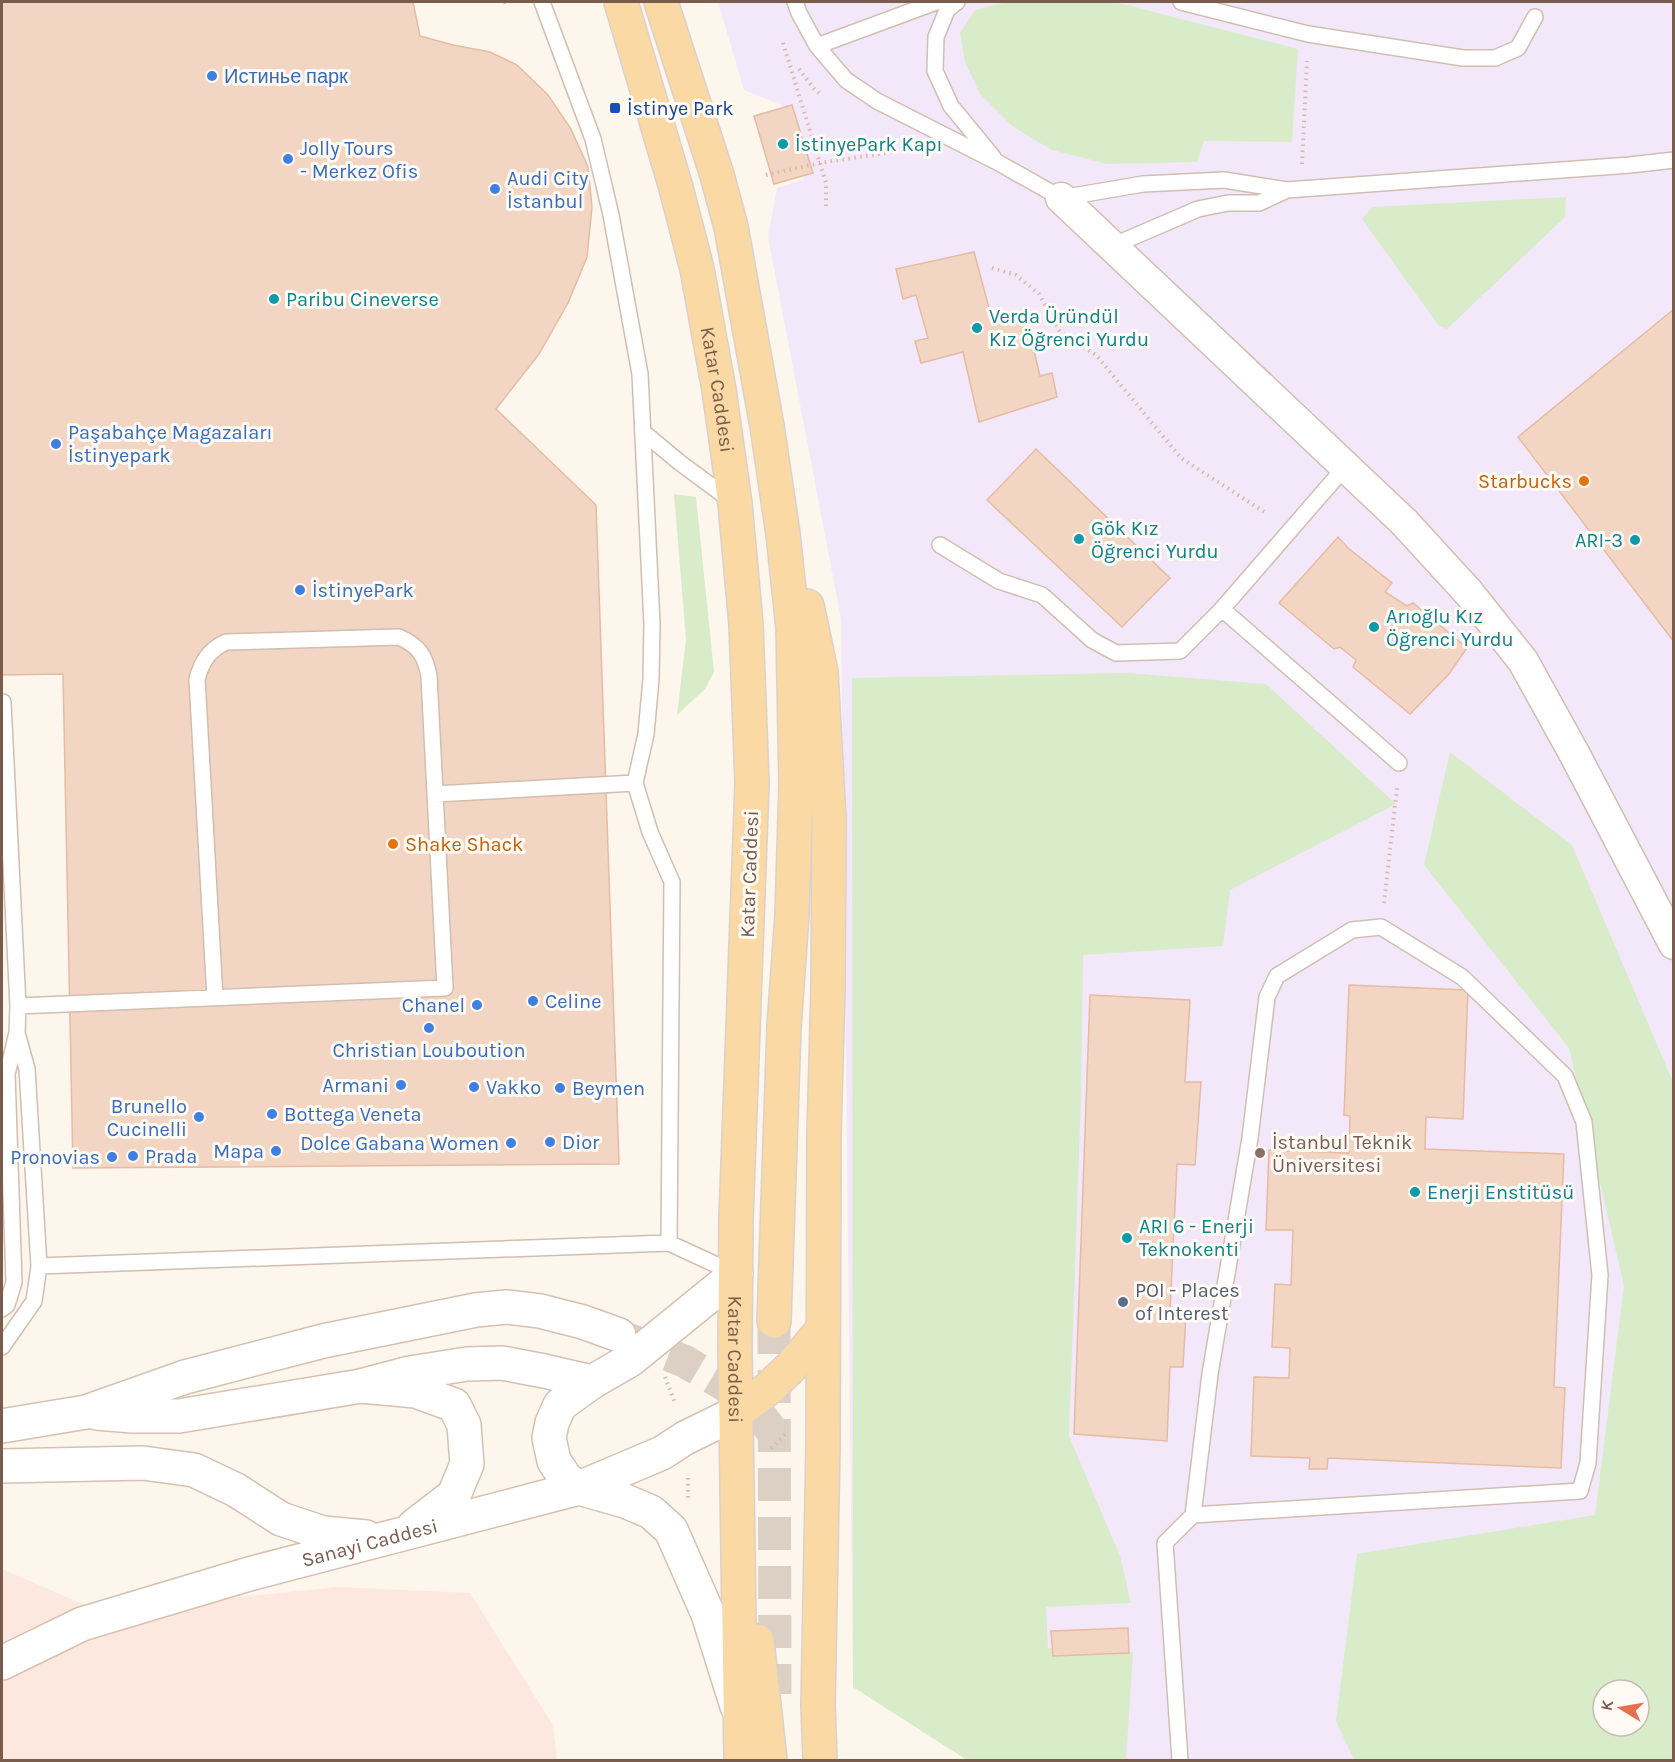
<svg xmlns="http://www.w3.org/2000/svg" width="1675" height="1762" font-family="Karla,sans-serif">
<style>
.commercial{fill:#fde8e0}
.education{fill:#f3e8fa;fill-rule:evenodd}
.green{fill:#d8ecc9;fill-rule:evenodd}
.building{fill:#f3d5c3;stroke:#e6bba3;stroke-width:1.5}
.lines{fill:none;stroke-linecap:round;stroke-linejoin:round}
.secondary-tunnel{stroke:#dcd0c4;stroke-width:33;stroke-dasharray:33 16;stroke-linecap:butt}
.primary-tunnel{stroke:#dcd0c4;stroke-width:33;stroke-dasharray:33 16;stroke-linecap:butt}
.lane-casing{stroke:#d1beb0;stroke-width:18}
.street-casing{stroke:#d1beb0;stroke-width:33}
.secondary-casing{stroke:#d6c0b0;stroke-width:36}
.primary-casing{stroke:#dad1cd;stroke-width:36}
.path{stroke:#d9b8a5;stroke-width:4;stroke-dasharray:1.5 4.5;stroke-linecap:butt}
.lane{stroke:#fff;stroke-width:15}
.street{stroke:#fff;stroke-width:30}
.secondary{stroke:#fff;stroke-width:33}
.primary{stroke:#fbd9a5;stroke-width:33}
.shop-dot{fill:#3f7fe0;stroke:#fffaf3;stroke-width:2}
.transit-dot{fill:#1a4fb4;stroke:#fffaf3;stroke-width:2}
.culture-dot{fill:#0f9aa8;stroke:#fffaf3;stroke-width:2}
.food-dot{fill:#e8710a;stroke:#fffaf3;stroke-width:2}
.education-dot{fill:#8d6e63;stroke:#fffaf3;stroke-width:2}
.service-dot{fill:#5c6f8a;stroke:#fffaf3;stroke-width:2}
.labels{text-anchor:middle;stroke-width:6;stroke-linejoin:round;paint-order:stroke}
.shop-label{font-size:20px;fill:#366cbe;stroke:#fffaf3;text-anchor:start}
.transit-label{font-size:20px;fill:#164399;stroke:#fffaf3;text-anchor:start}
.culture-label{font-size:20px;fill:#0d838f;stroke:#fffaf3;text-anchor:start}
.street-label{font-size:20px;fill:#7a5c4d;stroke:#fffaf3}
.food-label{font-size:20px;fill:#c56008;stroke:#fffaf3;text-anchor:end}
.education-label{font-size:20px;fill:#785e54;stroke:#fffaf3;text-anchor:start}
.service-label{font-size:20px;fill:#4e5e75;stroke:#fffaf3;text-anchor:start}
</style>
<rect width="100%" height="100%" fill="#fdf6ec"/>
<!-- commercial -->
<path class="commercial" d="M2,1569L99,1611L338,1587L470,1593L553,1725L557,1760H2Z"/>
<!-- education -->
<path class="education" d="M718,2H1673V1760H967L853,1687L841,619L768,237L777,188L804,179L781,105L744,90ZM1603,1690H1639V1726H1603Z"/>
<!-- green -->
<path class="green" d="M1007,2H1096L1123,4L1298,49L1292,142L1204,141L1197,162L1107,164L1052,150L1013,127L980,94L965,62L960,33L975,10Z
M1566,197L1565,217L1447,329L1439,326L1362,219L1372,207Z
M674,494L696,497L714,672L705,689L677,715L686,639Z
M1127,673L1266,684L1396,804L1230,890L1223,946L1083,955L1081,1097L1069,1436L1120,1556L1131,1603L1046,1607L1048,1648L1133,1652L1126,1760H967L853,1687L852,678Z
M1450,752L1572,845L1673,1082V1760H1354L1336,1721L1357,1554L1595,1515L1624,1286L1569,1048L1424,865ZM1603,1690H1639V1726H1603Z"/>
<!-- building -->
<path class="building" d="M2,2H413L420,36L453,45L490,52L517,65L548,95L571,129L588,167L592,207L587,257L568,303L539,354L496,409L596,505L619,1164L73,1168L63,674L2,675Z
M792,105L813,173L774,184L754,116Z
M974,252L992,319L1024,310L1040,376L1052,373L1057,397L979,422L963,352L921,363L915,341L928,338L916,295L903,299L896,269Z
M1674,309V642L1518,437Z
M1036,449L1170,578L1122,627L987,500Z
M1338,537L1348,548L1392,583L1385,592L1407,606L1413,603L1467,648L1449,674L1410,714L1353,667L1356,660L1340,647L1334,649L1279,603Z
M1349,985L1468,990L1463,1119L1426,1117L1425,1149L1564,1154L1554,1387L1565,1388L1561,1468L1328,1458L1327,1469H1309L1310,1458L1251,1456L1254,1377L1289,1378L1290,1348L1272,1347L1275,1284L1291,1285L1293,1230H1266L1269,1150L1349,1153L1350,1116L1344,1115Z
M1090,995L1190,1000L1185,1082H1201L1195,1165L1177,1164L1170,1312L1186,1313L1183,1367H1170L1167,1441L1074,1434Z
M1128,1628L1129,1653L1053,1656L1051,1631Z"/>
<g class="lines">
<!-- secondary-tunnel -->
<path class="secondary-tunnel" d="M623,1337L684,1361L745,1397L773,1432"/>
<!-- primary-tunnel -->
<path class="primary-tunnel" d="M774,1321L775,1694"/>
<!-- lane casing -->
<g class="lane-casing">
<path id="lane" d="M542,2L593,139L611,215L640,374L652,624L651,679L646,734L635,783L650,832L672,882L669,1243L736,1274
M795,2L799,13L817,46L846,80L877,101L997,162L1061,198L1143,184L1224,180L1287,190L1630,165L1674,160
M957,2L947,10L936,37L935,71L951,106L993,157
M1181,2L1308,34L1463,58H1495L1518,48L1535,17
M817,46L936,2
M1112,246L1198,209L1228,203H1259L1287,190
M643,432L679,462L733,502
M940,545L999,581L1042,595L1092,640L1116,653L1180,651L1222,609L1346,466
M1222,609L1399,763
M3,702L18,1006L17,1033
M435,794L635,783
M18,1006L445,988L429,676C425,655 419,646 399,637L226,642C209,650 202,661 197,679L215,998
M39,1266L669,1243
M2,1309L7,1305L14,1282L7,1074L17,1033L27,1069L39,1266L34,1301L2,1347
M1180,1760L1165,1543L1193,1515L1210,1374L1250,1138L1267,997L1277,976L1352,930L1381,927L1462,977L1565,1076L1584,1122L1600,1275L1588,1463L1580,1491L1193,1515"/>
</g>
<!-- street casing -->
<g class="street-casing">
<path id="street" d="M1061,198L1404,522L1469,593L1523,661L1575,755L1674,944"/>
</g>
<!-- secondary casing -->
<g class="secondary-casing">
<g id="secondary">
<path d="M736,1274L630,1360L592,1382L560,1405L552,1423L549,1438L554,1461L566,1479L579,1488L625,1501L651,1512L671,1530L708,1614L737,1706"/>
<path d="M361,1386L416,1391L454,1405L464,1425L467,1464L454,1495L414,1526"/>
<path d="M97,1413L132,1416H179L361,1386L410,1373L467,1364L502,1363L544,1371L592,1382"/>
<path d="M2,1426L86,1412L185,1377L323,1341L476,1310L506,1307L540,1311L583,1322L619,1335"/>
<path d="M2,1466L143,1463L194,1470L236,1490L281,1519L323,1533L366,1537"/>
<path id="s1" d="M2,1663L82,1624L249,1574L579,1488L662,1453L685,1438L736,1413"/>
</g>
</g>
<!-- primary casing -->
<g class="primary-casing">
<g id="primary">
<path id="s2" d="M621,2L676,188L697,269L719,390L735,504L746,624L752,783L736,1219L735,1349L741,1760"/>
<path d="M661,2L717,175L731,227L767,426L783,534L793,628L796,785L792,915L784,1027L774,1321"/>
<path d="M807,606L821,672L829,820L828,989L824,1134L823,1446L818,1705L820,1760"/>
<path d="M736,1413L769,1388L791,1367L823,1329"/>
<path d="M757,1641L770,1760"/>
</g>
</g>
<!-- path -->
<path class="path" d="M505,2L506,4
M783,43L826,183V210
M799,69L815,90L822,95
M1302,164L1307,61
M766,175L820,163L911,149
M992,268L1016,275L1039,294L1060,332L1096,355L1181,458L1266,513
M1384,903L1397,788
M665,1377L675,1403
M771,1448L787,1433
M688,1478V1498"/>
<!-- lane -->
<use href="#lane" class="lane"/>
<!-- street -->
<use href="#street" class="street"/>
<!-- secondary -->
<use href="#secondary" class="secondary"/>
<!-- primary -->
<use href="#primary" class="primary"/>
</g>
<!-- markers -->
<g class="shop-dot">
<circle cx="212" cy="76" r="6"/>
<circle cx="288" cy="159" r="6"/>
<circle cx="495" cy="189" r="6"/>
<circle cx="56" cy="444" r="6"/>
<circle cx="300" cy="590" r="6"/>
<circle cx="533" cy="1001" r="6"/>
<circle cx="477" cy="1005" r="6"/>
<circle cx="429" cy="1028" r="6"/>
<circle cx="401" cy="1085" r="6"/>
<circle cx="474" cy="1087" r="6"/>
<circle cx="560" cy="1088" r="6"/>
<circle cx="272" cy="1114" r="6"/>
<circle cx="199" cy="1117" r="6"/>
<circle cx="550" cy="1142" r="6"/>
<circle cx="511" cy="1143" r="6"/>
<circle cx="276" cy="1151" r="6"/>
<circle cx="133" cy="1156" r="6"/>
<circle cx="112" cy="1157" r="6"/>
</g>
<rect class="transit-dot" x="609" y="102" width="12" height="12" rx="3"/>
<g class="culture-dot">
<circle cx="783" cy="144" r="6"/>
<circle cx="274" cy="299" r="6"/>
<circle cx="977" cy="328" r="6"/>
<circle cx="1079" cy="539" r="6"/>
<circle cx="1635" cy="540" r="6"/>
<circle cx="1374" cy="627" r="6"/>
<circle cx="1415" cy="1192" r="6"/>
<circle cx="1127" cy="1238" r="6"/>
</g>
<g class="food-dot">
<circle cx="1584" cy="481" r="6"/>
<circle cx="393" cy="844" r="6"/>
</g>
<circle class="education-dot" cx="1260" cy="1153" r="6"/>
<circle class="service-dot" cx="1123" cy="1302" r="6"/>
<g class="labels">
<!-- shop labels -->
<g class="shop-label">
<text x="224" y="83">Истинье парк</text>
<text x="300" y="155">Jolly Tours<tspan x="300" dy="23">- Merkez Ofis</tspan></text>
<text x="507" y="185">Audi City<tspan x="507" dy="23">İstanbul</tspan></text>
<text x="68" y="439">Paşabahçe Magazaları<tspan x="68" dy="23">İstinyepark</tspan></text>
<text x="312" y="597">İstinyePark</text>
<text x="545" y="1008">Celine</text>
<text x="465" y="1012" text-anchor="end">Chanel</text>
<text x="429" y="1057" text-anchor="middle">Christian Louboution</text>
<text x="389" y="1092" text-anchor="end">Armani</text>
<text x="486" y="1094">Vakko</text>
<text x="572" y="1095">Beymen</text>
<text x="187" y="1113" text-anchor="end">Brunello<tspan x="187" dy="23">Cucinelli</tspan></text>
<text x="284" y="1121">Bottega Veneta</text>
<text x="562" y="1149">Dior</text>
<text x="499" y="1150" text-anchor="end">Dolce Gabana Women</text>
<text x="264" y="1158" text-anchor="end">Mapa</text>
<text x="145" y="1163">Prada</text>
<text x="100" y="1164" text-anchor="end">Pronovias</text>
</g>
<!-- transit labels -->
<g class="transit-label">
<text x="627" y="115">İstinye Park</text>
</g>
<!-- culture labels -->
<g class="culture-label">
<text x="795" y="151">İstinyePark Kapı</text>
<text x="286" y="306">Paribu Cineverse</text>
<text x="989" y="323">Verda Üründül<tspan x="989" dy="23">Kız Öğrenci Yurdu</tspan></text>
<text x="1091" y="535">Gök Kız<tspan x="1091" dy="23">Öğrenci Yurdu</tspan></text>
<text x="1623" y="547" text-anchor="end">ARI-3</text>
<text x="1386" y="623">Arıoğlu Kız<tspan x="1386" dy="23">Öğrenci Yurdu</tspan></text>
<text x="1427" y="1199">Enerji Enstitüsü</text>
<text x="1139" y="1233">ARI 6 - Enerji<tspan x="1139" dy="23">Teknokenti</tspan></text>
</g>
<!-- street labels -->
<g class="street-label">
<text dy="7" stroke="none"><textPath href="#s2" startOffset="400">Katar Caddesi</textPath></text>
<text transform="translate(749 874) rotate(-88)" y="7">Katar Caddesi</text>
<text dy="7" stroke="none"><textPath href="#s2" startOffset="1372">Katar Caddesi</textPath></text>
<text dy="7" stroke="none"><textPath href="#s1" startOffset="388">Sanayi Caddesi</textPath></text>
</g>
<!-- food labels -->
<g class="food-label">
<text x="1572" y="488">Starbucks</text>
<text x="405" y="851" text-anchor="start">Shake Shack</text>
</g>
<!-- education labels -->
<g class="education-label">
<text x="1272" y="1149">İstanbul Teknik<tspan x="1272" dy="23">Üniversitesi</tspan></text>
</g>
<!-- service labels -->
<g class="service-label">
<text x="1135" y="1297">POI - Places<tspan x="1135" dy="23">of Interest</tspan></text>
</g>
</g>
<!-- border -->
<rect width="1675" height="1762" fill="none" stroke="#7a5c4d" stroke-width="6"/>
<!-- north arrow -->
<g transform="translate(1621 1708) rotate(281)"><circle r="28" fill="#fffaf3" stroke="#cabbb1" stroke-width="1.5"/>
<path d="M0-4.5L10 22L0 15L-10 22Z" fill="#e76f51"/>
<text y="-9" font-size="16" font-weight="bold" text-anchor="middle" fill="#7a5c4d">K</text>
</g>
</svg>
